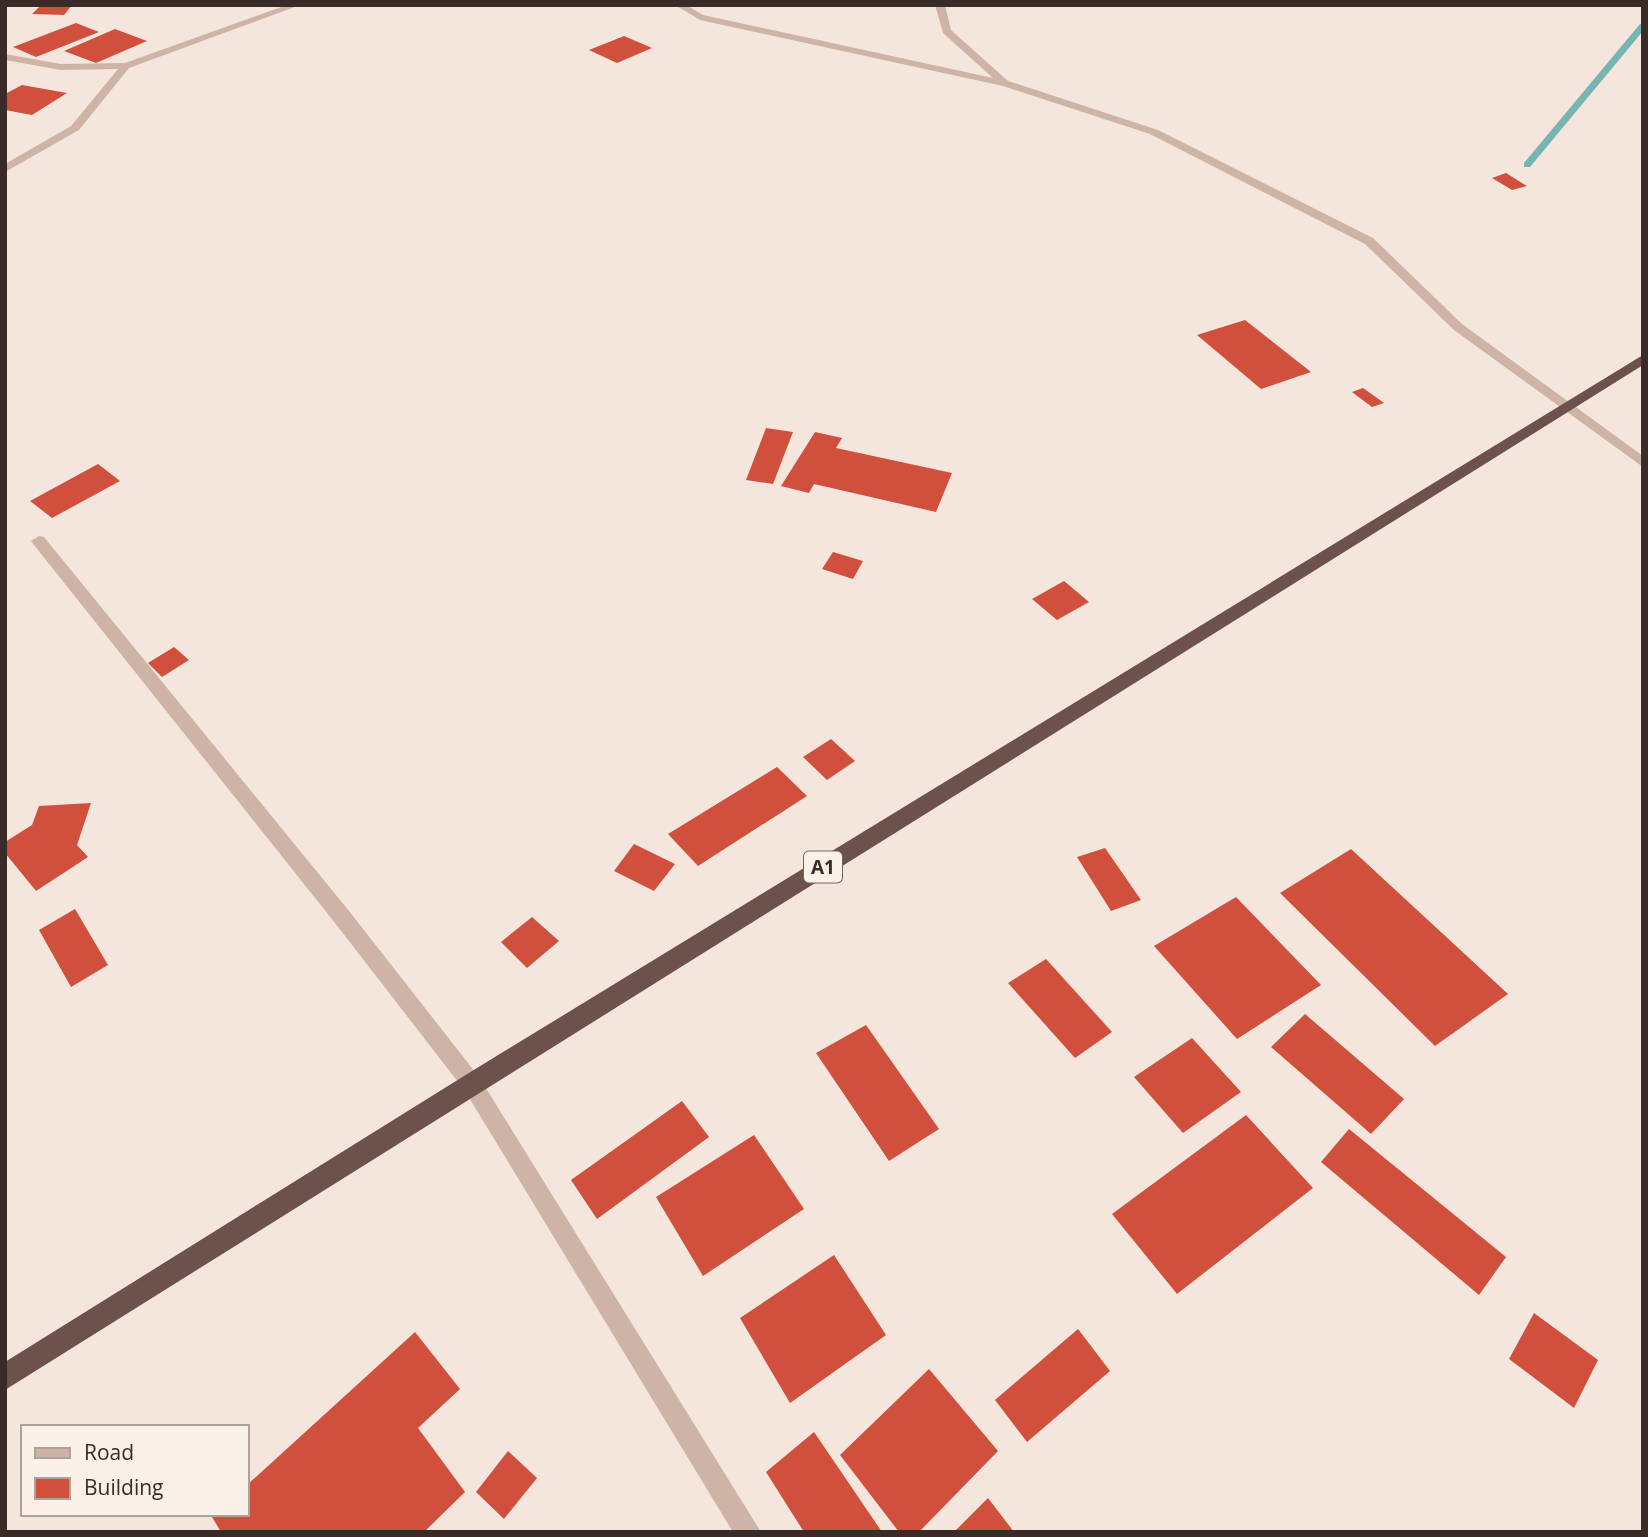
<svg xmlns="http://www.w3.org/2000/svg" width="1648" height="1537" font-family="'Open Sans',sans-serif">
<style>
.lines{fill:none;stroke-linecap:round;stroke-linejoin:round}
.stream{fill:#78b4b0;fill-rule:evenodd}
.building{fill:#d1503d}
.minor{fill:#ceb4a6;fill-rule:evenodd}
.trunk{fill:#6c524a;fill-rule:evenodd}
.labels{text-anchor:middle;stroke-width:7;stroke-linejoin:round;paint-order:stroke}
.shield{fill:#fbf1e9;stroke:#736662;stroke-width:2}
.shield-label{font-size:19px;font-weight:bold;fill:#392b28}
</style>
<rect width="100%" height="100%" fill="#f4e6dc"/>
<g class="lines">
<!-- stream -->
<path class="stream" d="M1640,24H1643V31L1530,167H1524V163Z"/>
</g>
<!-- building -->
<path class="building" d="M41,5H72L64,15L32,14Z
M76,23L99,32L36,57L13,47Z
M115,29L147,41L96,63L64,51Z
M624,36L652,48L617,63L589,50Z
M22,85L67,93L32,115L5,110V94Z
M1506,173L1527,186L1512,190L1492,178Z
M1245,320L1311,372L1261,389L1197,335Z
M1363,388L1384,403L1372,407L1352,392Z
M766,428L793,432L773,484L746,480Z
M815,432L842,438L836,448L952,473L936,512L814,484L809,493L781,486Z
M98,464L120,481L52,518L30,501Z
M833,552L863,561L853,579L822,569Z
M1064,581L1089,602L1057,620L1032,599Z
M174,647L189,660L162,677L148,663Z
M831,739L855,761L827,780L803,757Z
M777,767L807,796L698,866L668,834Z
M91,803L77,845L88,857L36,891L5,853V842L32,825L39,806Z
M634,844L675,864L654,891L614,871Z
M1105,848L1141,900L1111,911L1077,857Z
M1351,849L1508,994L1435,1046L1280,893Z
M1236,897L1321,985L1237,1039L1154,946Z
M75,909L108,965L71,987L39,930Z
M532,917L559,941L527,968L501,942Z
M1046,959L1112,1032L1075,1058L1008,983Z
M1305,1014L1404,1099L1371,1134L1271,1047Z
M866,1025L939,1129L889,1161L816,1053Z
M1192,1038L1241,1092L1183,1133L1134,1077Z
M682,1101L709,1137L597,1219L571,1180Z
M1246,1115L1313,1188L1177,1294L1112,1214Z
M1349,1129L1506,1257L1479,1295L1321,1162Z
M754,1135L804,1209L703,1276L656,1197Z
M834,1255L886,1335L790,1403L740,1318Z
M1534,1313L1598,1360L1574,1408L1509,1359Z
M1078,1329L1110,1371L1027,1442L995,1400Z
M415,1332L460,1389L418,1428L465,1492L424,1532H221L212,1517L214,1514H247V1485Z
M929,1369L998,1451L919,1532H899L840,1455Z
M814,1432L882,1532H804L766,1472Z
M508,1451L537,1478L504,1519L476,1492Z
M988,1498L1014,1532H954Z"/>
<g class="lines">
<!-- minor -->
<path class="minor" d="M287,5H300L129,68L79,130L5,172V164L71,126L118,69L61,70L5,60V54L61,64L125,63Z
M675,5H686L703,15L993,78L943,33L935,5H945L951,30L1008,81L1158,130L1373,238L1462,324L1643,456V467L1454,330L1365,244L1150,134L1003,86L700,20Z
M39,536L44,537L349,911L479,1077L761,1532H733L465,1091L335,923L34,545L31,541Z"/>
<!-- trunk -->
<path class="trunk" d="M1643,355V365L5,1390V1362L464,1076Z"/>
</g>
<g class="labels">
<!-- shield labels -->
<rect class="shield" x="804" y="851.5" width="38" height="31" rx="5"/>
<g class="shield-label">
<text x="823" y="874">A1</text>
</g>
</g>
<!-- border -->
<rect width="1648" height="1537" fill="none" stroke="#392b28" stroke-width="14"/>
<!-- legend -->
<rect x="21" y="1425" width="228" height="91" fill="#fbf1e9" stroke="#ada29c" stroke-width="2"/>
<rect x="35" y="1448" width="35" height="10" fill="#ceb4a6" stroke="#ada29c" stroke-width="2"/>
<text x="84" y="1460" font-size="21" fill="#392b28">Road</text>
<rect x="35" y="1478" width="35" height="21" fill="#d1503d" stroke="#ada29c" stroke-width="2"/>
<text x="84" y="1495" font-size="21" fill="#392b28">Building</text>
</svg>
